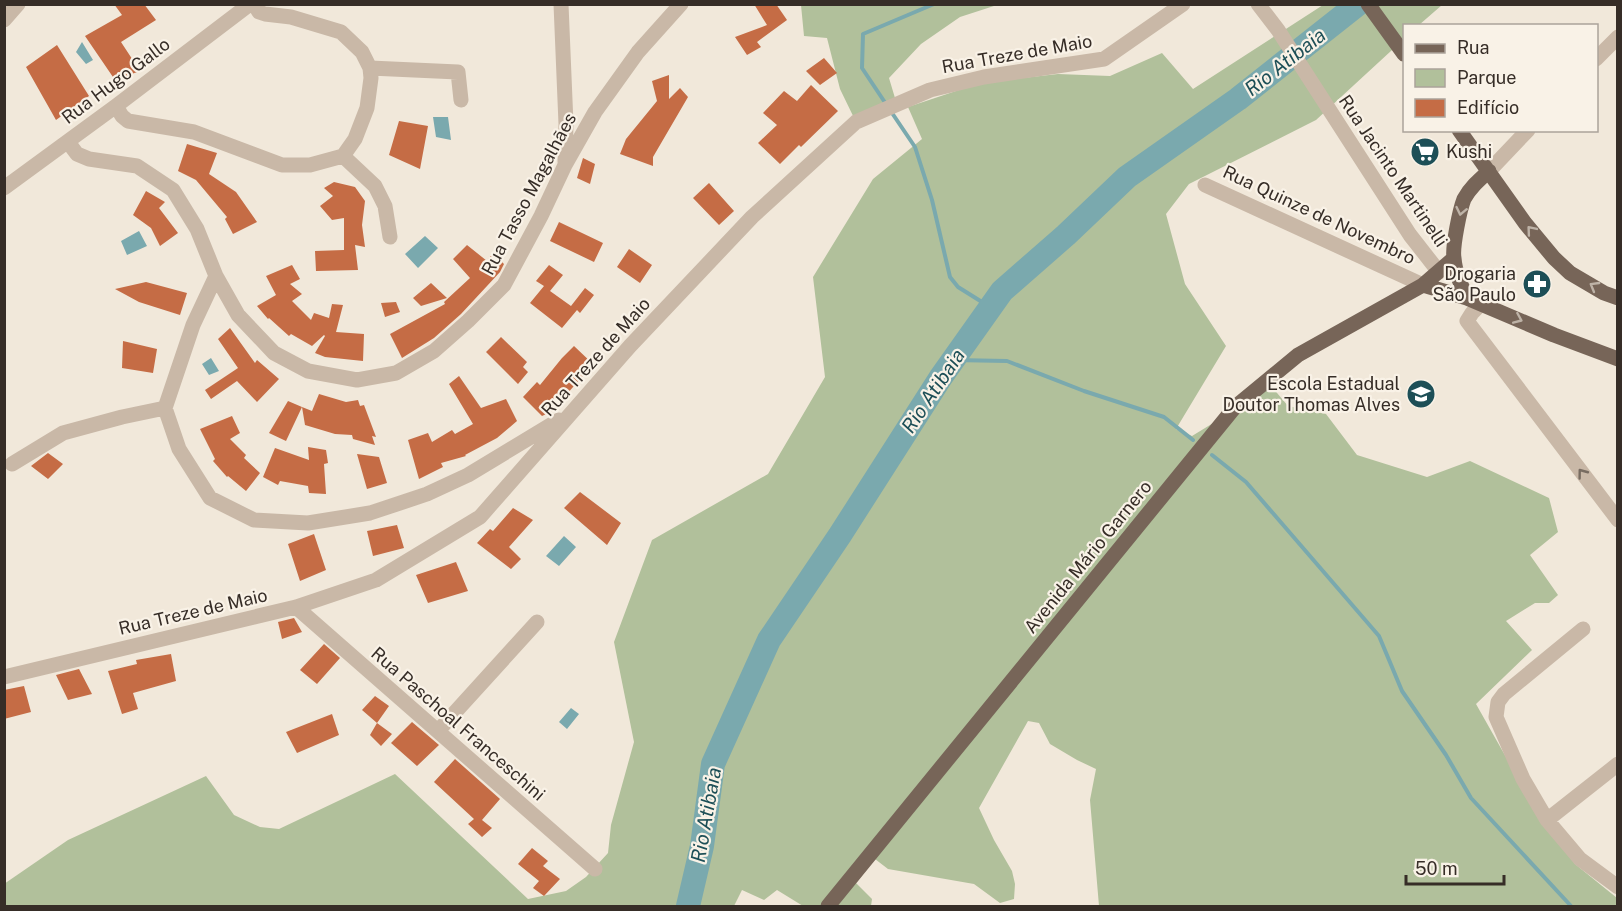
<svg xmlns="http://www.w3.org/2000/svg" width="1622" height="911" font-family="'Public Sans',sans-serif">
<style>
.green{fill:#b1c09b}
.water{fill:#7aa9ae}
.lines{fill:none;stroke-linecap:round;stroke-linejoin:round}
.stream{stroke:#7aa9ae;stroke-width:4}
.river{stroke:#7aa9ae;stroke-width:24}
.building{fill:#c56c45}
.minor{stroke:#c9b8a7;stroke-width:15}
.major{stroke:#776558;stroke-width:15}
.oneway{stroke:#beb3a7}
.oneway2{stroke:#786c61}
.labels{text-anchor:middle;stroke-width:4.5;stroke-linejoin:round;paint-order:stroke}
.street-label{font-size:18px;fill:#362d27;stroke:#f9f2e7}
.poi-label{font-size:18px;fill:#362d27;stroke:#f9f2e7;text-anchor:end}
.water-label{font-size:20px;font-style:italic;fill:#1d4f57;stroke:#f9f2e7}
</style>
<rect width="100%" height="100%" fill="#f1e8da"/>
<!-- green -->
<path class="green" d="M805,4L997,5L960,17L921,44L889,78L895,98L856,122L840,89L827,38L804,36L801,5Z
M1323,5H1442L1419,25L1404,26V39L1316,120L1189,184L1166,214L1185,284L1226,346L1176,429L1192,436L1272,387L1288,406L1326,414L1357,455L1427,477L1470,461L1549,498L1558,532L1530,555L1558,595L1549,603H1535L1506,621L1532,650L1476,704L1537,812L1575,864L1617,898V906H1099L1090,800L1096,769L1077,760L1050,744L1039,723L1028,721L979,808L994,840L1012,871L1015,884L1014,899L1000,903L974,884L888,869L875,859L856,883L872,899L871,906H803L777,890L764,900L742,890L734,906H5L4,884L68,840L206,776L234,815L260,827L279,829L395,774L528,899L566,891L586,877L608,853L611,825L634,742L614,642L652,540L768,474L825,377L813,277L873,179L922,139L908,107L980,83L1058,74L1110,76L1162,53L1193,89Z"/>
<!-- water -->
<path class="water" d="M82,42L93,60L86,64L76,52Z
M433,117H448L451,140L436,137Z
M139,231L147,246L127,255L121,241Z
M425,236L438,248L418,268L405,254Z
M211,358L219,371L209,375L202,364Z
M564,536L576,547L559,566L546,556Z
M571,708L579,714L567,729L559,722Z"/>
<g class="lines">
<!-- stream -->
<path class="stream" d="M886,104L862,68L863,34L934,4
M890,110L915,147L932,200L950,277L958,287L990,307
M953,360L1007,361L1084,391L1164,417L1193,440
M1212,455L1246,482L1379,636L1402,691L1446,755L1471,798L1571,906"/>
<!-- river -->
<path class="river" d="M688,906L702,846L713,764L769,640L840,535L941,377L1002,291L1066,235L1127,177L1238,99L1358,4"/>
</g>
<!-- building -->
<path class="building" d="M114,4H144L156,20L121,42L140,71L115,80L85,36L122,15Z
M754,4H776L787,20L757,42L761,47L747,55L735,37L767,25Z
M57,45L89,96L56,120L26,67Z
M824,58L837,73L820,85L806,71Z
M669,75V99L680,88L688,97L653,157V166L620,154L626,139L657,101L652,81Z
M811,85L838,111L801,147L799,145L780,164L758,143L777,125L763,113L784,91L797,101Z
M399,121L428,126L420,169L389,155Z
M187,144L217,153L209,174L236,192L257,222L233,234L225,219L227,217L196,180L178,171Z
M583,158L595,164L590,184L577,178Z
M334,182L355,187L365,201L362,225L365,247L355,245L358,270L316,271L315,251L344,250V218L332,220L320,206L333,196L324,188Z
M709,183L734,211L719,225L693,198Z
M146,191L165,202L159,208L178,233L160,246L151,228L133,215Z
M559,222L603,243L594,262L550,241Z
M467,245L487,261L493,253L504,264L500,272L461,314L434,338L402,358L390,334L445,304L444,302L470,278L453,259Z
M629,249L652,265L640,283L617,267Z
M292,265L300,279L290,284L302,294L292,301L311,320L314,313L329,318L332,304L343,305L336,332L364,334L363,361L325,357L315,353L325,336L324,335L312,346L291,334L289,336L269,318L268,319L257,306L276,295L266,276Z
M549,265L563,275L550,291L571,306L585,288L594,295L580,313L577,310L562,328L530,303L544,286L536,281Z
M146,282L187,293L180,315L139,302L115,289Z
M431,283L447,298L421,306L413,298Z
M396,302L400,312L385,317L381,303Z
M230,328L255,363L257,360L279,379L257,402L237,381L211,399L205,390L238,368L218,339Z
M501,337L527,362L523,367L528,372L518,384L486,352Z
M123,341L157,349L153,373L122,368Z
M574,346L594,365L581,378L558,404L561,407L542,416L523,397L537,382L540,385L562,358Z
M459,376L481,408L506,399L517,421L497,438L465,455L466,456L441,463L443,467L419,479L408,440L428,433L432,442L452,430L455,434L473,424L449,384Z
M319,394L346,402L358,400L360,406L364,405L376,437L372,436L375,445L353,439L352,435L335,434L305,425L302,407L312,411Z
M288,401L302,407L286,441L269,433Z
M232,416L240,433L230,439L246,455L244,458L260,473L246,491L228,476L227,477L213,461L215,459L200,429Z
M308,447L326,450L328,463L324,464L326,494L309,493L308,486L280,481L278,485L263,477L275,448L309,460Z
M48,453L63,464L48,479L31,466Z
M357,454L379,457L387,483L367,489Z
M580,492L621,523L607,545L564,508Z
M513,508L533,520L509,547L521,559L511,569L477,543L490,529L493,531Z
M397,525L404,548L373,556L367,531Z
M314,534L326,570L300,581L288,544Z
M456,562L468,591L428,603L416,575Z
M294,618L302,632L282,639L278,622Z
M324,644L340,658L317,684L300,670Z
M171,654L176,681L133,693L138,709L122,714L108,671L137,664L136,660Z
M79,669L92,694L68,700L56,675Z
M24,686L31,712L4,719V690Z
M375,696L389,706L377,723L362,710Z
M332,714L339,735L297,753L286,732Z
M412,722L439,745L417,766L391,743Z
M377,723L392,734L381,746L370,735Z
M455,759L500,799L482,820L492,828L482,837L468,824L474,819L434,782Z
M532,848L548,861L543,866L560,879L544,896L533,888L539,881L518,864Z"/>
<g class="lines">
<!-- minor -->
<path class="minor" d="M561,4L566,124L565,162
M1258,4L1278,30L1410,235L1439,272
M4,20L18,4
M1596,59L1618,37
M370,68L458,72L461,100
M116,106L122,116L128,121L194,132L282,165H310L343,156L355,139L367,108L371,78L370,68L362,52L341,32L291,17L265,14L259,12L254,4
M68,142L77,154L89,159L137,166L173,190L197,229L216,276L238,315L274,353L308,371L357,380L396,373L434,351L468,321L504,285L541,216L565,165L595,112L638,52L681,4
M343,156L375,186L385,206L390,237
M1489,171L1528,130
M1205,185L1423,285
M4,188L116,106L250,4
M216,276L193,325L165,408L179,449L210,498L254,520L308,523L370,513L427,494L468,475L559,420
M1481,304L1472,313L1467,321L1618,520
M12,464L63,433L122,417L165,408
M296,607L595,869
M1583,629L1504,694L1498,702L1496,717L1523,779L1547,820L1580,859L1618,887
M4,677L296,607L376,580L480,517L630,346L752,217L856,122L930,90L984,77L1104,59L1183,4
M438,731L537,622
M1547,820L1618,764"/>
<!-- major -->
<path class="major" d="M1368,4L1404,54
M1459,130L1525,223L1554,258L1570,273L1604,293L1618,298
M1423,285L1467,298L1554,335L1618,359
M1467,298C1461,285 1455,272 1454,258C1452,247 1460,209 1464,199C1470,188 1479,180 1489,171
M828,906L1235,407L1298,355L1423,285L1453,259"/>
</g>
<!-- one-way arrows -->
<defs><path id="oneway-chevron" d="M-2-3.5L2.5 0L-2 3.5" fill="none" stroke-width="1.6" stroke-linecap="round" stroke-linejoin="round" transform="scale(1.5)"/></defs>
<g class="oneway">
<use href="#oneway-chevron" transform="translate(1461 211) rotate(102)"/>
<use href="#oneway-chevron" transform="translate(1531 230) rotate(-130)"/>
<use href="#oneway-chevron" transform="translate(1594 286) rotate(-150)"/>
<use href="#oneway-chevron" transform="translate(1518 319) rotate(23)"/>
</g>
<use class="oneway2" href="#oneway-chevron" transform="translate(1582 473) rotate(-127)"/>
<!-- icons -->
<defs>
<g id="supermarket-disc" transform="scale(1.5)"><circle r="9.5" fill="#1d4f57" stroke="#f9f2e7"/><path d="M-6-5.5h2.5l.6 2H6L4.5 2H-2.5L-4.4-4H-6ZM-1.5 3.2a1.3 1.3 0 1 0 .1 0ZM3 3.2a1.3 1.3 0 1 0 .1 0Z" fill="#fff"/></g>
<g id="pharmacy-disc" transform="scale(1.5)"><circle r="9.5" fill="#1d4f57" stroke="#f9f2e7"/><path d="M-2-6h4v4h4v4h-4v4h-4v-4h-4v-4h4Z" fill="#fff"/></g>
<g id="school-disc" transform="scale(1.5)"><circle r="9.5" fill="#1d4f57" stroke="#f9f2e7"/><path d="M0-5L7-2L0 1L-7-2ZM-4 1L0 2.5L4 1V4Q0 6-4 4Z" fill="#fff"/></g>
</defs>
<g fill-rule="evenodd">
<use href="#supermarket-disc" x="1425" y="152"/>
<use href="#pharmacy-disc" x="1537" y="284"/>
<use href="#school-disc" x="1421" y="394"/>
</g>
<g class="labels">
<!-- street labels -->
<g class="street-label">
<text transform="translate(1017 54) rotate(-10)" y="6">Rua Treze de Maio</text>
<text transform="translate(116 81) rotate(-37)" y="6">Rua Hugo Gallo</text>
<text transform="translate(1393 171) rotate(56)" y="6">Rua Jacinto Martinelli</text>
<text transform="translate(529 194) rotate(-62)" y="6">Rua Tasso Magalhães</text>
<text transform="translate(1319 215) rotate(25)" y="6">Rua Quinze de Novembro</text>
<text transform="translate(596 357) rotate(-48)" y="6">Rua Treze de Maio</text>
<text transform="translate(1088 557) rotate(-51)" y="6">Avenida Mário Garnero</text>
<text transform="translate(193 612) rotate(-13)" y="6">Rua Treze de Maio</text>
<text transform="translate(458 724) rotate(41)" y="6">Rua Paschoal Franceschini</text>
</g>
<!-- poi labels -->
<g class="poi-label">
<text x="1446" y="158" text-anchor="start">Kushi</text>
<text x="1516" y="280">Drogaria<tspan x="1516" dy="21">São Paulo</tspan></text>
<text x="1400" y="390">Escola Estadual<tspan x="1400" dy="21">Doutor Thomas Alves</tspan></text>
</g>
<!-- water labels -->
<g class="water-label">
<text transform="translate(1285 62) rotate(-38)" y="7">Rio Atibaia</text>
<text transform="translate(933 391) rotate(-56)" y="7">Rio Atibaia</text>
<text transform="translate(706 815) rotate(-80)" y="7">Rio Atibaia</text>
</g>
</g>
<!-- border -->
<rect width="1622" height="911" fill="none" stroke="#362d27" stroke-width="12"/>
<!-- legend -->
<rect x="1403" y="24" width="195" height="108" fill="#f9f2e7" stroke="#aba39a" stroke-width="1.5"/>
<rect x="1415" y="44" width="30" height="9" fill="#776558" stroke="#aba39a" stroke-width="1.5"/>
<text x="1457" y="54" font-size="18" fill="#362d27">Rua</text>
<rect x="1415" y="69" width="30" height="18" fill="#b1c09b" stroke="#aba39a" stroke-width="1.5"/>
<text x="1457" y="84" font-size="18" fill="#362d27">Parque</text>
<rect x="1415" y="99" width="30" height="18" fill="#c56c45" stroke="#aba39a" stroke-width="1.5"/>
<text x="1457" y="114" font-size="18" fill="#362d27">Edifício</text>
<!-- scale -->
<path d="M1406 875v9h98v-9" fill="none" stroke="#362d27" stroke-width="3"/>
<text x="1415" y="875" font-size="18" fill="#362d27" stroke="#f9f2e7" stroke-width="4.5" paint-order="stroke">50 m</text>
</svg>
